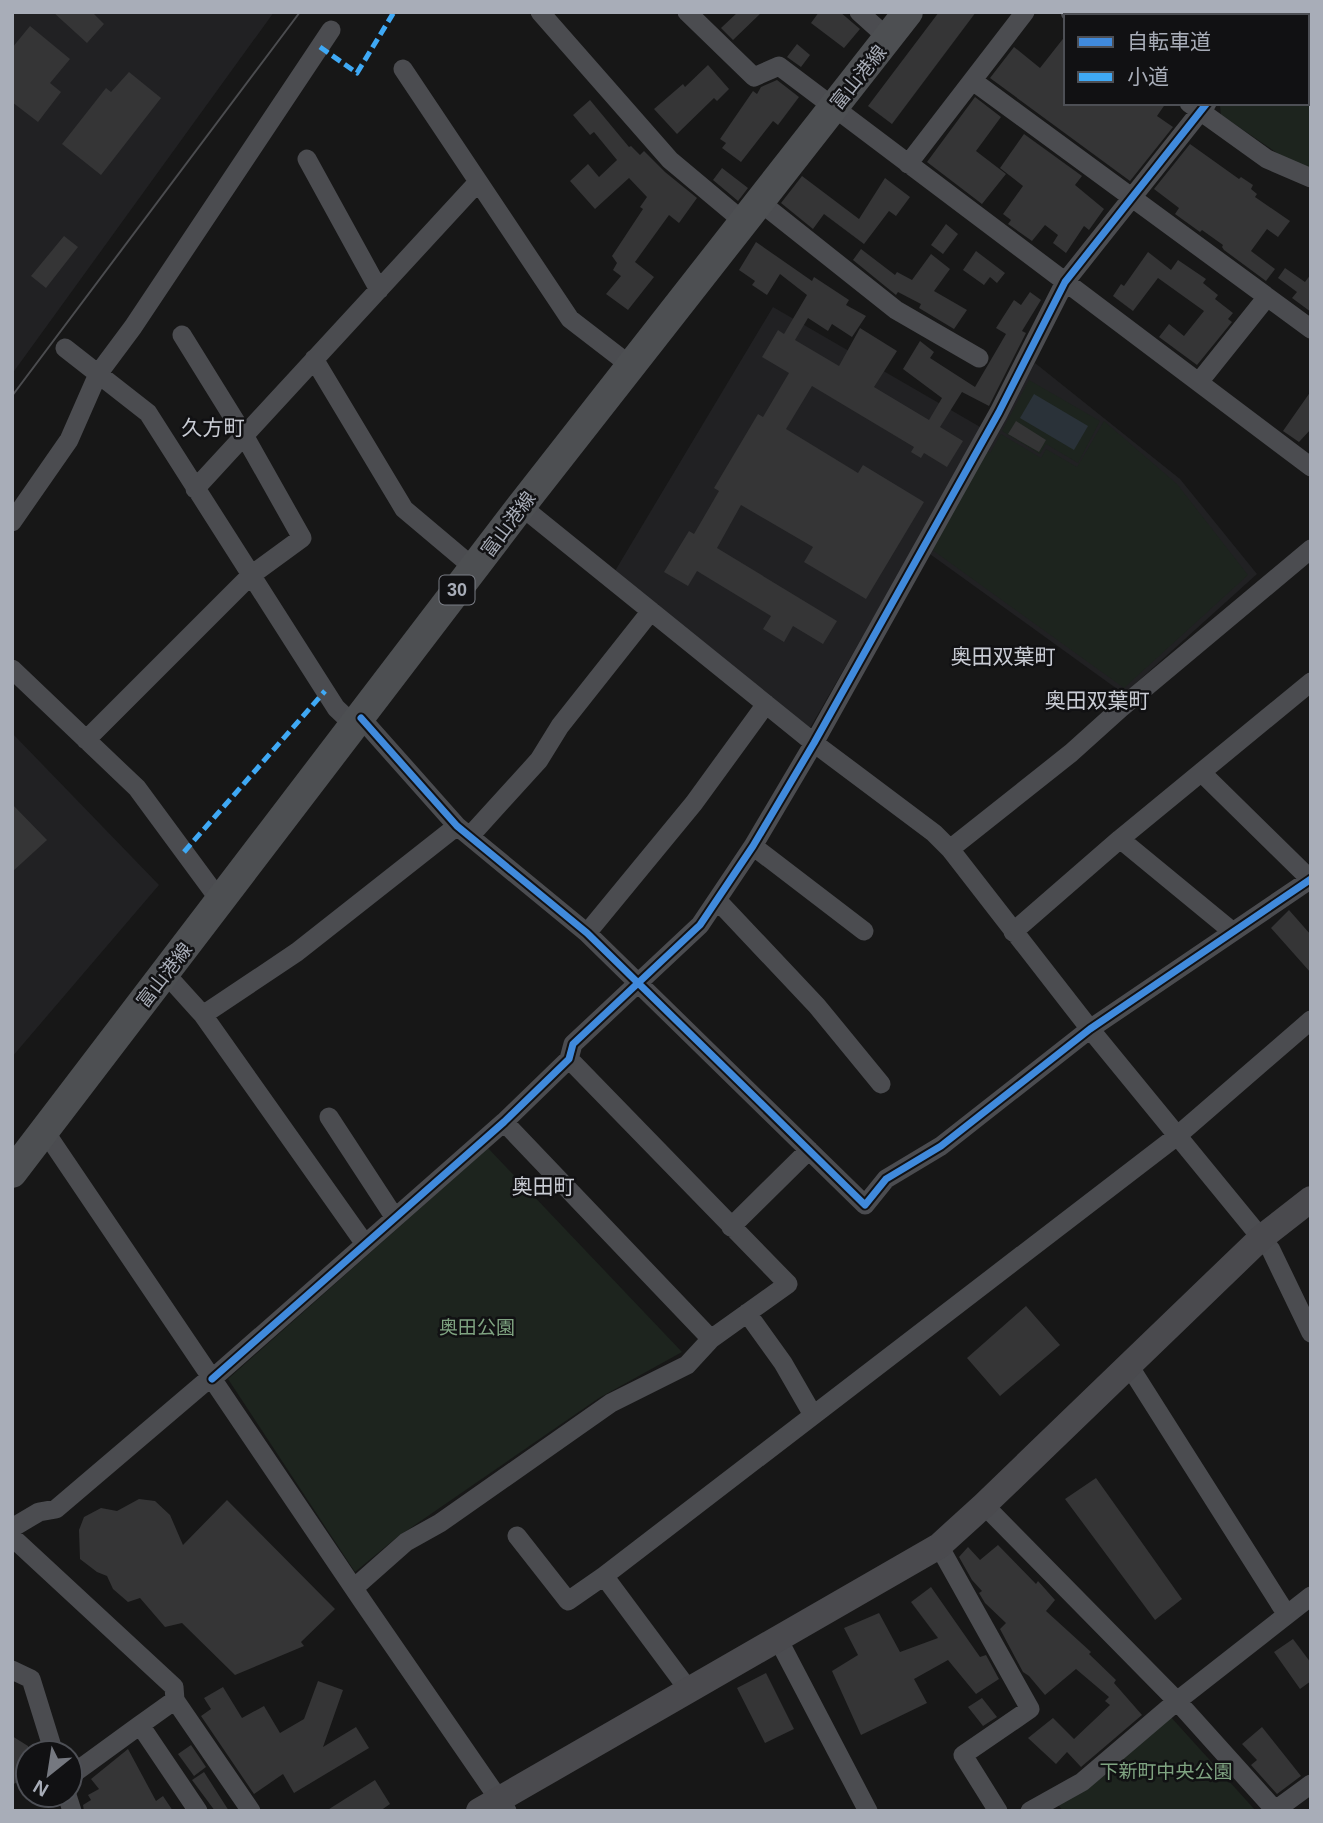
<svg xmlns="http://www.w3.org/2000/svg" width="1323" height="1823" font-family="Helvetica,'Noto Sans JP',sans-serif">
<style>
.built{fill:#212123}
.green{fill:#1d241e}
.water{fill:#2a3239}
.building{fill:#353536}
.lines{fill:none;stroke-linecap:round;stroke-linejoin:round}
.street{stroke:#4b4c50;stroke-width:19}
.secondary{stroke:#4a4a4e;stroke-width:26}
.primary{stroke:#4d4f52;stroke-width:30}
.tram{stroke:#4b4c4f;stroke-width:2}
.quiet{stroke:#3fa9f5;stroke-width:5;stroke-dasharray:10 5;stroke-linecap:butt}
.cycleway-casing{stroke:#111113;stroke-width:11}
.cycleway{stroke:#408adc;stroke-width:7}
.labels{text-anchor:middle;stroke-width:5;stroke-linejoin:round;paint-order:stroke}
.shield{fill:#111113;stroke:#7b7e86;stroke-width:2}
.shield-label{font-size:18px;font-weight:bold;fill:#a8adb8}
.street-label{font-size:19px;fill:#a8adb8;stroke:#111113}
.park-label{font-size:19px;fill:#7fa381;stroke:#111113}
.neighbourhood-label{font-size:21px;fill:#c9ccd4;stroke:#111113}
</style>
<rect width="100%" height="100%" fill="#171717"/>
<!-- built -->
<path class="built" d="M12,12H274L12,374Z
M773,307L994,435L1035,363L1180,479L1257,574L1124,694L916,544L810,728L615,571Z
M12,733L159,885L12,1057Z"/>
<!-- green -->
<path class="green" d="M1293,12H1311V170L1283,157L1221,115L1220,106L1222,103H1307V16H1291Z
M1029,380L1100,421L1078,463L1046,444L1040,454L1002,431Z
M1104,421L1177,484L1248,575L1124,688L931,549L984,449L990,453L1001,434L1041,458L1046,449L1077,467Z
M488,1148L682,1352L599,1398L396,1538L355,1572L228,1379Z
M1169,1715L1256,1811H1063L1056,1802Z"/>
<!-- water -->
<path class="water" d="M1034,394L1088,426L1074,450L1020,418Z"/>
<!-- building -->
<path class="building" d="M53,12H92L104,24L87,43Z
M738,12H762L733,40L721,28Z
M819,12H840L860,29L844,48L811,23Z
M939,12H976L892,124L868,106Z
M30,26L70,59L50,83L61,92L38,122L12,102V48Z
M1066,35V103H1166L1157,116L1173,127L1130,181L990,78L1014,47L1040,68Z
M797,44L810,55L801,67L787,57Z
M708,65L729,89L717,101L714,98L677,134L654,109L683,84L685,87Z
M129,72L161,98L101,175L62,144L106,88L111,92Z
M777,80L799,97L778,125L773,121L741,162L722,148L726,143L720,139L753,91L757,94L761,87Z
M975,97L1001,117L976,151L1006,174L982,204L927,162Z
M590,100L629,147L631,146L640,155L644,151L665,172L697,198L679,223L669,215L635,262L654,277L628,310L606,294L621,276L613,270L617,263L612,256L643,209L640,207L647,197L629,178L595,209L570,181L588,164L599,177L617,160L594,132L590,135L573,115Z
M1024,134L1082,176L1075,185L1104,209L1089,230L1084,226L1066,253L1053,243L1058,235L1045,225L1032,241L1008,224L1011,220L1003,214L1023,186L1000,168Z
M1190,144L1239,179L1241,177L1253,185L1251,189L1257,194L1255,197L1290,221L1278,237L1267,229L1251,251L1275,269L1266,281L1224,250L1222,247L1223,245L1202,230L1200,232L1175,214L1179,208L1154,189Z
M722,168L748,188L738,201L713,180Z
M802,176L859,219L885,178L910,197L896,216L889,211L864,244L824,214L813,229L781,203Z
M946,224L958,234L943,254L931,245Z
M64,236L78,247L46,288L31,276Z
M756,242L812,281L814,277L849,300L846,305L866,316L852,337L832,324L828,331L808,318L795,340L839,366L860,328L897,351L874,387L929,420L942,398L903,369L920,341L934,352L930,358L975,387L1006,334L996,328L1014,300L1021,305L1030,292L1041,300L1022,331L1026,333L989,406L962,392L940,427L963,441L947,467L924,453L921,458L911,452L914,447L812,386L786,429L858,473L863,465L924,502L866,599L804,562L813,547L741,505L717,548L837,621L823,644L793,626L784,642L763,629L771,616L697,571L688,586L664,572L689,531L694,534L719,491L714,488L758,414L763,417L789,373L762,357L778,330L784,334L807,295L780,274L767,295L752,285L755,281L739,270Z
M861,249L895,275L897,272L912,280L931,254L950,269L934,291L967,310L954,329L919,308L921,304L898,292L896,295L853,260Z
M976,251L1005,273L997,283L990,277L984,285L963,270Z
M1148,252L1171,270L1178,260L1206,279L1203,283L1218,295L1215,299L1233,313L1228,319L1232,322L1197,365L1159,337L1169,324L1184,336L1204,311L1158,278L1133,311L1113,296L1121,284L1124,286Z
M1285,268L1305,282L1311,274V312L1292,298L1297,292L1278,278Z
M1311,391V429L1299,442L1283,431Z
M1016,421L1046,440L1039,452L1008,434Z
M12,804L47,840L12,872Z
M1289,910L1311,935V973L1271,928Z
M1026,1306L1060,1345L1000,1396L967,1358Z
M1096,1478L1182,1599L1155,1620L1065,1499Z
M139,1499L155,1501L170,1515L183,1545L227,1500L335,1609L301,1642L304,1646L235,1675L182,1623L165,1627L140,1598L128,1602L113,1589L107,1576L97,1572L80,1559L79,1530L84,1517L101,1508L117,1511Z
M998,1545L1036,1584L1038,1581L1055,1600L1046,1611L1091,1652L1089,1654L1116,1680L1114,1683L1142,1715L1081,1767L1067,1752L1056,1764L1028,1738L1053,1718L1074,1739L1110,1705L1105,1701L1109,1697L1076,1669L1045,1695L1029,1676L1023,1672L1000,1629L1006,1623L985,1603L979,1593L982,1591L972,1580L959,1557L968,1547L980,1560Z
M931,1587L980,1657L986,1655L999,1679L976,1694L948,1660L914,1679L927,1703L861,1735L832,1671L858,1655L844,1628L879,1613L900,1652L938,1638L911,1602Z
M1293,1639L1311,1663V1681L1300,1689L1274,1652Z
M766,1673L794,1729L765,1743L737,1688Z
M318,1681L343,1690L323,1747L356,1727L369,1748L294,1793L283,1774L254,1794L201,1716L211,1709L204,1698L223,1687L242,1718L264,1706L280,1733L304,1719Z
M982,1698L997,1717L983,1726L968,1707Z
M1262,1727L1301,1776L1277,1794L1251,1765L1257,1760L1242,1744Z
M12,1736L28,1746V1776L12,1785Z
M191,1745L206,1767L194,1776L178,1754Z
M128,1749L156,1801L163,1796L173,1811H84L83,1805L91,1800L88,1795L99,1789L91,1779Z
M204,1772L229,1811H215L192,1780Z
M375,1780L390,1804L380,1811H326Z"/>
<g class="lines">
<!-- street -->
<path class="street" d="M540,12L670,160L744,222
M687,12L754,77L779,66L1311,467
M859,12L889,39
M1070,12L1075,16
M1218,12L1223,16
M1277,16L1280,12
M403,69L570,319L631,366
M973,81L1311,329
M1189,103L1267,159L1311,178
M307,159L379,290
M908,164L1025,12
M760,202L896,310L979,358
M65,348L148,413L336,708L355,726
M314,359L404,509L474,568
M1199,382L1267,297
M195,489L478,182
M521,506L814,743L934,833L950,849L1090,1029L1271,1250L1311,1333
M12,522L69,440L98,374L133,327L331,30
M12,669L137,788L221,902
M361,718L457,826L587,933L865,1205L886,1179L941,1146L1090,1029L1311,879
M86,740L250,576L302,538L244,435L182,335
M1202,773L1310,879
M470,836L539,760L560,726L651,611
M1120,839L1233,932
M753,846L864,931
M950,849L1071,753L1121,708L1311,549
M717,900L817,1006L881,1084
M1013,932L1120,839L1311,682
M587,933L694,803L766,704
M165,973L203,1015L297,952L457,826
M203,1015L365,1244
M329,1117L395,1218
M504,1122L711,1339
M44,1130L363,1602L507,1811
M731,1227L809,1150
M747,1313L783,1363L813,1415
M1128,1364L1287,1615
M212,1379L504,1122L569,1059L573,1044L700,925L753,846L814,743L999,412L1065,282L1207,103
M984,1505L1177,1701L1275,1810
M12,1528L39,1512L56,1509L211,1377
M517,1536L568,1601L604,1576
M12,1537L174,1687L175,1700
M939,1546L1030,1709L963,1755L998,1811
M354,1588L406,1542L440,1523L611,1403L687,1365L711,1339L788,1284L569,1059
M778,1639L868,1811
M12,1670L31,1679L54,1753
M688,1689L604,1576L1177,1136L1311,1020
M70,1776L140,1725
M67,1795L72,1811
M198,1811L140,1725L175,1700L251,1811
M1030,1811L1082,1782L1177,1701L1311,1596
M1274,1811L1311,1784"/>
<!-- secondary -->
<path class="secondary" d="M479,1811L939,1546L984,1505L1261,1238L1311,1199"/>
<!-- primary -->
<path class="primary" d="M12,1173L521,506L908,12"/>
<!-- tram -->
<path class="tram" d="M12,396L300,12"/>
<!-- quiet -->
<path class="quiet" d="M320,47L357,73L394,12
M184,852L325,691"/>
<!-- cycleway casing -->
<g class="cycleway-casing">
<path id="cycleway" d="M361,718L457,826L587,933L865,1205L886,1179L941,1146L1090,1029L1311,879
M212,1379L504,1122L569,1059L573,1044L700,925L753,846L814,743L999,412L1065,282L1207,103"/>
</g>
<!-- cycleway -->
<use href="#cycleway" class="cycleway"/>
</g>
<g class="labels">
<!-- shield labels -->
<rect class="shield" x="439.5" y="575.5" width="35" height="29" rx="5"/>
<g class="shield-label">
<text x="457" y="596">30</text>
</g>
<!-- street labels -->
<g class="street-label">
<text transform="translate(858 77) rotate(-51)" y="7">富山港線</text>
<text transform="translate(508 524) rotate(-53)" y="7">富山港線</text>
<text transform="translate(164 975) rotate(-52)" y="7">富山港線</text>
</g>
<!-- park labels -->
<g class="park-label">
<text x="477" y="1334">奥田公園</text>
<text x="1166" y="1778">下新町中央公園</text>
</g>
<!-- neighbourhood labels -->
<g class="neighbourhood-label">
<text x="213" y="435">久方町</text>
<text x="1003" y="664">奥田双葉町</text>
<text x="1097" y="708">奥田双葉町</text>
<text x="543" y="1194">奥田町</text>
</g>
</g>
<!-- border -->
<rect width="1323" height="1823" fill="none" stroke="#a8adb8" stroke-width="28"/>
<!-- legend -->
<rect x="1064" y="14" width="245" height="91" fill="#111113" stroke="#4d4f55" stroke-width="2"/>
<rect x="1078" y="37" width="35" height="10" fill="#408adc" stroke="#4d4f55" stroke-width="2"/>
<text x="1127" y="49" font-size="21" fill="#a8adb8">自転車道</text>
<rect x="1078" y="72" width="35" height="10" fill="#3fa9f5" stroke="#4d4f55" stroke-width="2"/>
<text x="1127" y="84" font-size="21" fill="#a8adb8">小道</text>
<!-- north arrow -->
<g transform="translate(49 1774) rotate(210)"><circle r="33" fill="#111113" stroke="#4d4f55" stroke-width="2"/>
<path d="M0-5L12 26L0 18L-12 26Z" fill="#757880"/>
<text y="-10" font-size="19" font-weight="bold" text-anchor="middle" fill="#a8adb8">N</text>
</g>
</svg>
